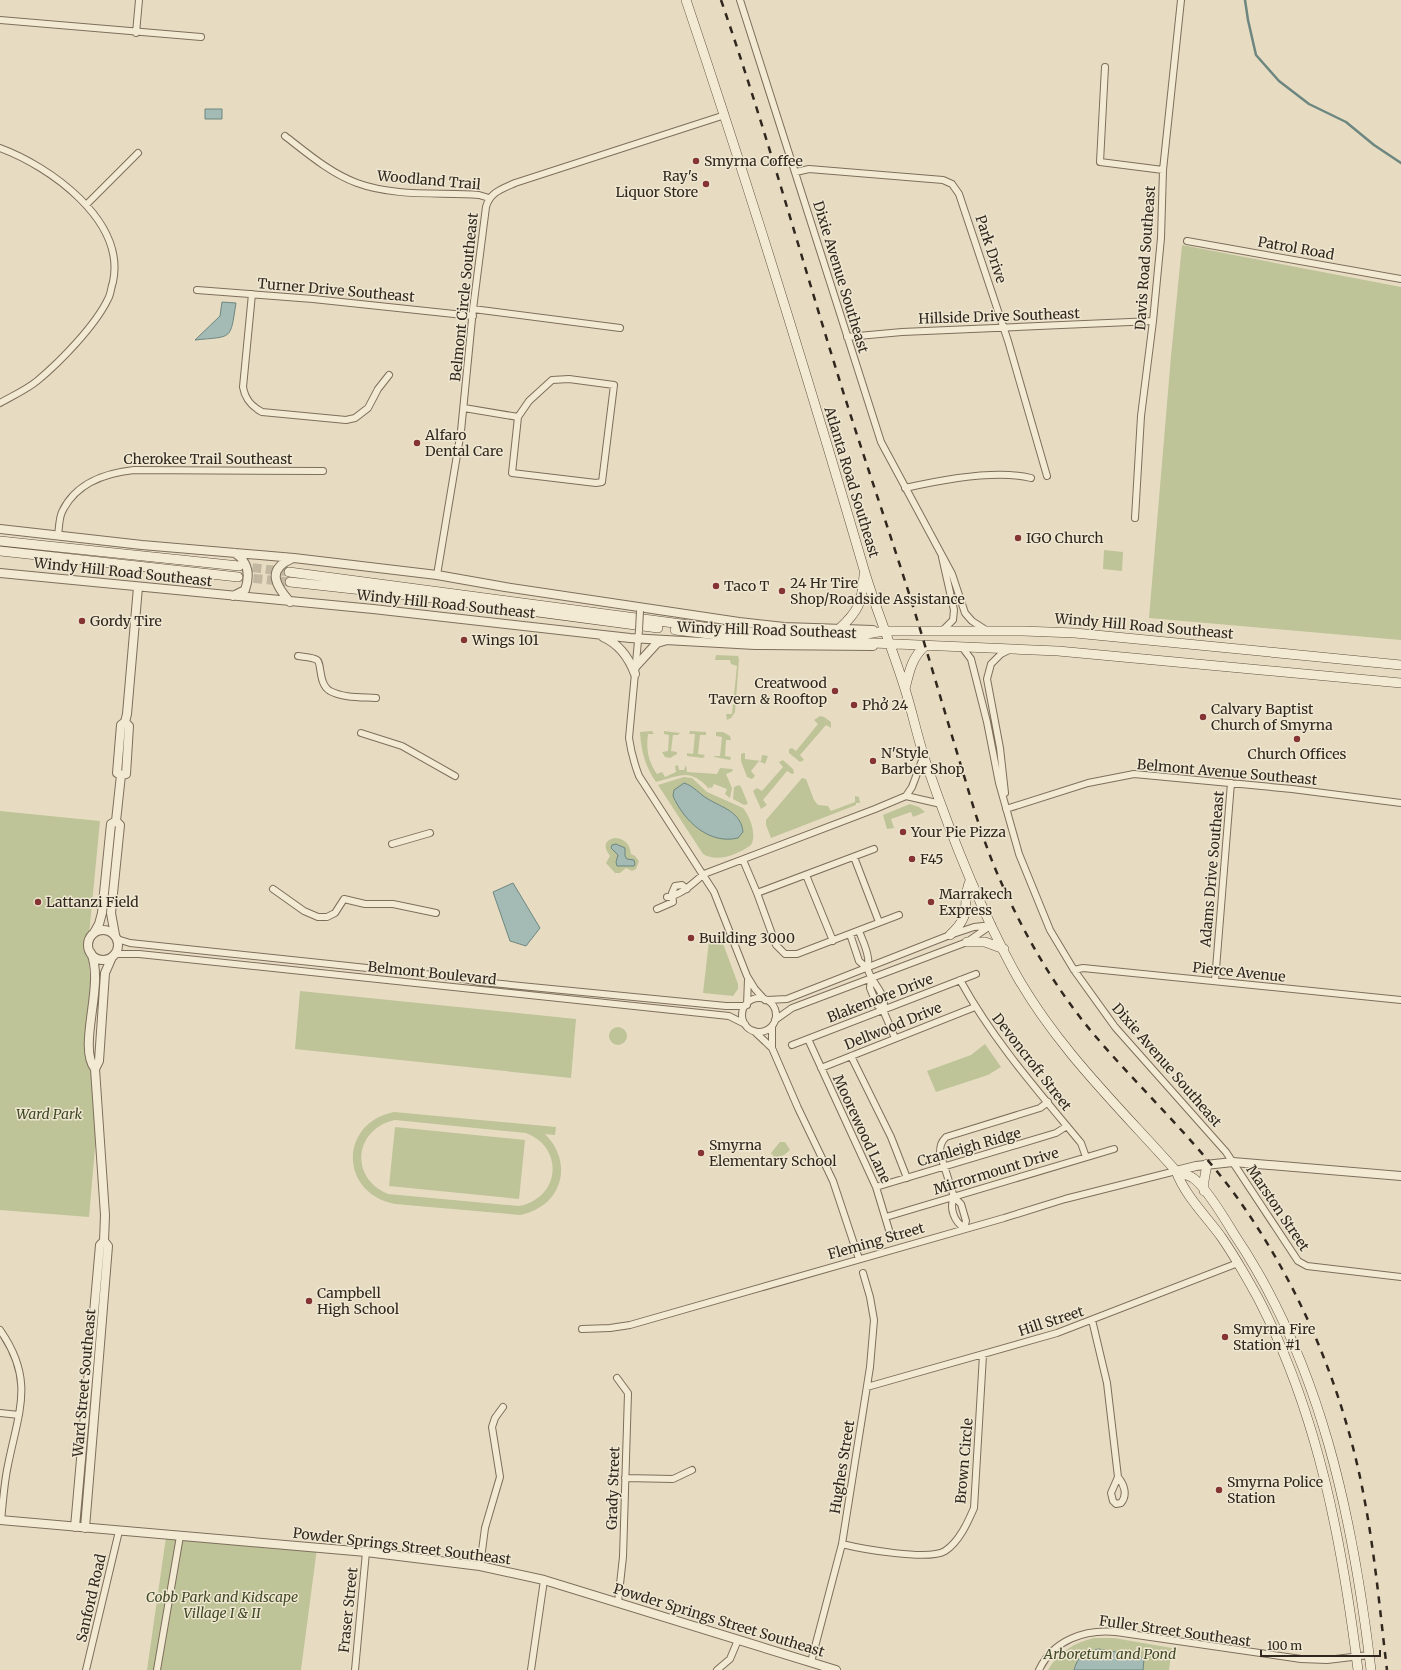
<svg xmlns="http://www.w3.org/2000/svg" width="1401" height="1670" font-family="Merriweather,serif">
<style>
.green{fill:#bec398;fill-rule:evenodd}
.water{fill:#a4bab4;stroke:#6d8780}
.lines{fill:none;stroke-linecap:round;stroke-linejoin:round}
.stream{stroke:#6d8780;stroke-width:2.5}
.secondary-tunnel{stroke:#c2b8a1;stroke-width:9;stroke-dasharray:9 4.5;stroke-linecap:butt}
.minor-casing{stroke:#7e6e5c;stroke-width:8}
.tertiary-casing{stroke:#7e6e5c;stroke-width:10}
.secondary-casing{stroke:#60503f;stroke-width:10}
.minor{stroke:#f3ead4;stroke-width:6}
.tertiary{stroke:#f3ead4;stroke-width:8}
.secondary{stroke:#f3ead4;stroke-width:9}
.rail{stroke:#30271e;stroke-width:2.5;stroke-dasharray:7 7;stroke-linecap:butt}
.minor-bridge-casing{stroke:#7e6e5c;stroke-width:8;stroke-linecap:butt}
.minor-bridge{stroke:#f3ead4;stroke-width:6}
.poi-dot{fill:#853434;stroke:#efe7d1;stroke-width:1.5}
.labels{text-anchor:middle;stroke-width:3;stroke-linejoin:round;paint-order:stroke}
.poi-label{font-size:14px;fill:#30271e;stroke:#efe7d1;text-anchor:start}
.street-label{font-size:14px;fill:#30271e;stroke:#efe7d1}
.park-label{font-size:14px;font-style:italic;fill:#414a27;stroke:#efe7d1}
</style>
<rect width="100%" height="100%" fill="#e7dcc2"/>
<!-- green -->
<path class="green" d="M1182,245L1401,287V640L1149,618L1171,356Z
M1104,550L1123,552L1122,571L1103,569Z
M716,655L738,656L739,659L735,712L731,718L727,720L726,714H732L737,666L731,664L730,660H715Z
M820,716L824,717L831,722V728L826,725L800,755L804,760L800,762L789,753V749L792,748L796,751L818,724L814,720Z
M652,731L654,734H648C646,750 648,761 657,774L662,772L665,777L676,772L675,766L678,765L679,770H684L686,765L687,772L717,774L720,768L732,769L733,771L726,774L732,788L730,798L725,794L727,789L714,784L712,788L709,787V789C690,767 680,776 656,782C645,766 641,751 640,732Z
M664,731L680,733L678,735H673L671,751L677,752V754L670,758L665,757L662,752L668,751L669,735L664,734Z
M690,731L706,732V735H700L698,754L705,755L703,758L687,756V753L693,754L695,734H689Z
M716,732H723L730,736L731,740H726L725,756L731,757L730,760L714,757V756H720L722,737L716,736Z
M743,753H745V759L761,761L762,755L768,756L765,764L759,761L751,771L755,776L752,779L747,777L741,761V754Z
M783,760L793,769L794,773L792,774L787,771L763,800L767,805L761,809L753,791L757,788L762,791L783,767L779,762Z
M684,777L692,778L707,792L743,808C750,816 757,835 751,845C739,854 717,863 703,854L658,785Z
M802,778L806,779L814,800L818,805L828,806L831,811L855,802V796L859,797L860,803H856V805L771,838L766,825V820Z
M739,785L741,787L748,804L744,805L733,799L734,787Z
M910,804L919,807L925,812L913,817L911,812L891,819L894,828L887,829L883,815Z
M0,811L100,821L88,945L98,1114L89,1217L0,1210Z
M614,838C624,838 630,844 631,854L635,856L639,861L636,869L632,871L626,868L620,873H615L606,863L610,856C604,848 603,841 614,838Z
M721,938L738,984V989L733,996L703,993L709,941Z
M300,991L576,1019L571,1078L295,1049Z
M609 1036a9 9 0 1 1 18 0a9 9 0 1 1-18 0Z
M985,1044L1001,1067L988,1075L936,1092L927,1071L971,1055Z
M394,1112L556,1127L555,1135L545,1134C575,1164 561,1207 520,1215L395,1204C339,1193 339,1123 394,1112ZM395,1120L526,1133C565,1148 560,1198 519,1206L388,1194C349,1178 354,1129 395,1120Z
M395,1127L525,1140L519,1199L389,1186Z
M780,1142H785L790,1150L784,1155L775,1158L771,1153Z
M166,1537L317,1548L301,1670H147Z
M1094,1638H1114L1172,1648L1169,1670H1048C1058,1652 1074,1643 1094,1638Z"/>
<!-- water -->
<path class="water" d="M205,109H222V119H205Z
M222,302L236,303C230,341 233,336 195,340L220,316Z
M684,783C694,786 699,794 708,799C723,808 741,812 743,832L738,838C709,845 684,821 673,796L674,790Z
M616,844L625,848V856L627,859L634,860L635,864L634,866H617L616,862L618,855L611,848L612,845Z
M513,883L540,928L526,946L510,941L493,892Z
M1099,1649L1138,1656L1144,1659L1143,1670H1074C1078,1656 1084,1651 1099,1649Z"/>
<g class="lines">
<!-- stream -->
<path class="stream" d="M1245,0L1248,20L1256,55L1279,81L1309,104L1346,122L1374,145L1401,163"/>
<!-- secondary-tunnel -->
<path class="secondary-tunnel" d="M239,566L289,572
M240,577L290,582"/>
<!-- minor casing -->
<g class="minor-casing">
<path id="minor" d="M740,0L881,442L952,574L965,613L972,621L986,630
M0,20L201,37
M136,33L139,0
M1105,67L1100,162L1163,170
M285,136C307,153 330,173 357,183C395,197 440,192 479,195L489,198
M0,148C49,166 126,220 113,282C111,287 111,294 108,299C95,326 60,362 37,381C26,390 12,396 0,403
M796,172L809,169L943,180L952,184L959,194L1008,341L1047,476
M86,205L138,153
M1187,241L1401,279
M197,290L313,299L473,316
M252,294L243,387C245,399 251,406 262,412L346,420L355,418L368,408L378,389L389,375
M473,309L620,328
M847,337L902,332L1153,321
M569,379L614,385L602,482L596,483L512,473L518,417L529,401L552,380Z
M464,408L518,417
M905,488C940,480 996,469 1031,478
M1135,518L1141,416L1153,321L1161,238L1163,170L1181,0
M58,536C59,529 59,518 62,512C75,484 105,473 134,470L323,471
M942,557L954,610L953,620L942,631
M437,575L461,431L473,309L486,207C490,192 502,189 515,183L725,115
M639,630L629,738C631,752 634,763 639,776L714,892L747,976L755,989L765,1000
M962,647L971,659L987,722L999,783L1019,854L1050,930L1074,970L1115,1027L1226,1152L1298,1261L1307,1266L1401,1277
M298,656C304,657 313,657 317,660C322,663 318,684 330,691C343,698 362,697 376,698
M361,733L402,746L455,776
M1005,793L1000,748L987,679L991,664L1001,654L1011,649
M906,796L912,787L924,755
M1006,809L1088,783L1134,774L1292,789L1401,803
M392,844L430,833
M874,849L757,893L776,945L785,954H797L899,915
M854,857L879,922
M743,860L757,893
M806,875L833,941
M273,889L304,911L318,917H327L335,913L344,899L365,904H393L436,913
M667,897C682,895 693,883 704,874L875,809L906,796L941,804
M657,909L673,902L672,893L675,886L682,885L687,889
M859,931C862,939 867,949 868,958C869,962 867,966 868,970C872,984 888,994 883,1010
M850,934L859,961L868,969
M117,939L130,943L452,977L481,982L726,1006H745
M114,954H139L729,1016L745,1024
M1074,970L1083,968L1401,1000
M871,978L870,988L877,1005L883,1010L895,1038
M960,980C993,1040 1037,1090 1081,1143L1086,1157
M1215,981L1231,783
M742 1015a17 17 0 1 1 34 0a17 17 0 1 1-34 0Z
M767,1000L787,999L950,935L974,927L992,925
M747,1005L748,979
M775,1020L792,1008L967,942L990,926
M772,1027V1048L798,1108L833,1181L859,1259
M754,1031L772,1048
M808,1039L876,1187L889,1230
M792,1045L976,974
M851,1056L891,1137L907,1178
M821,1068L975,1007
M876,1187L1056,1133L1067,1126
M954,1197C949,1208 954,1221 964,1228L966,1221L961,1204L954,1197L940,1153C940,1146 941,1142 946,1137L1040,1108L1048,1102
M886,1217L1114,1149
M1092,1320L1107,1383L1118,1477
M582,1329L610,1328L630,1325L1004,1218L1065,1199L1176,1171
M0,1330C35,1380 19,1410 8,1465C4,1483 3,1502 1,1521
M617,1378L628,1393L623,1557L618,1602
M867,1387L1057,1333L1238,1263
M0,1413L19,1415
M1118,1477C1124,1484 1128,1495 1121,1503L1116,1504L1113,1501L1111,1493Z
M625,1478L673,1479L692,1470
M842,1544C862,1549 929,1561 945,1551C959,1542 968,1522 974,1508L983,1355
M480,1566L485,1528L500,1477L492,1427L495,1418L503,1407
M811,1662L842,1544L870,1367L874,1320L870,1297L863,1273
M86,1670L119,1531
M157,1670L180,1536
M355,1670L366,1552
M531,1670L544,1580
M717,1670L730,1659L738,1640
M1039,1670C1053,1640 1085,1629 1116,1632L1301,1659L1327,1660L1369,1655"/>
</g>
<!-- tertiary casing -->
<g class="tertiary-casing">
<path id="tertiary" d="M0,529L142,545L294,558L437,575L505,587L739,622L784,627L873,630
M0,573L373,609L630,638L755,645L873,646
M233,596L245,590C250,576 249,562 235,553
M290,602C276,586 266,570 291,559
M603,637C619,644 629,658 635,674
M635,667L657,643L664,641
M121,775L117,773L121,725L125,722L127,714L138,587
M121,775L126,774L129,726L125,722
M88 945a15 15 0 1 1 30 0a15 15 0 1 1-30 0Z
M94,933L99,924L102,913L111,824L116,821
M115,935L111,913L120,825L116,821L121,775
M91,953C105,985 77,1046 95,1069
M1176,1171L1196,1166L1233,1162L1401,1176
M0,1520L366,1552L480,1566L544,1580L836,1670
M75,1527L100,1245L104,1241L105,1215L95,1069L99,1061L105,973L112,957
M85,1528L108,1246L104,1241"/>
</g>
<!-- secondary casing -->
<g class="secondary-casing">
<path id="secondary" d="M686,0C750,190 809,381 865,573C877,612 893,650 905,689C912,711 917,735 924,757C949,830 977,903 1014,971C1056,1047 1119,1107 1176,1171C1185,1196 1207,1217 1222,1238C1235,1257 1247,1278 1258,1298C1318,1413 1342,1542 1358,1670
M0,541L239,566
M0,551L238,577
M289,572L734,631L824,636L861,635L884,631H1023L1075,633L1401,665
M290,582L417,596L658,628
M839,629C859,611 862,602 864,575
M675,630L736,637L1058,651L1401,683
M905,689C909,672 912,657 925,646
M950,935C975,912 960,904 970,881
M967,942H985L1004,949
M1176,1171C1181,1173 1188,1175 1193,1178C1206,1187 1225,1219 1234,1234C1321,1363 1353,1518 1371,1670
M1204,1191V1181L1207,1164"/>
</g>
<!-- minor -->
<use href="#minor" class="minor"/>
<!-- tertiary -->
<use href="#tertiary" class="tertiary"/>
<!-- secondary -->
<use href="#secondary" class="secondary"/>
<!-- rail -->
<path class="rail" d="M721,0C765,127 801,257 841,385C864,458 889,530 912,603C930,661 947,720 965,779C975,813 986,849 1001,882C1025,936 1054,986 1091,1031C1138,1087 1193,1137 1236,1196C1300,1285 1344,1390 1364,1497C1375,1554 1380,1612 1387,1670"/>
<!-- minor-bridge casing -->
<g class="minor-bridge-casing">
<path id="minor-bridge" d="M639,630L640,611"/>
</g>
<!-- minor-bridge -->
<use href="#minor-bridge" class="minor-bridge"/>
</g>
<!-- markers -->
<g class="poi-dot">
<circle cx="696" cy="161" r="4"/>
<circle cx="706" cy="184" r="4"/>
<circle cx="417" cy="443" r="4"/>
<circle cx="1018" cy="538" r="4"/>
<circle cx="716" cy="586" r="4"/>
<circle cx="782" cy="591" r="4"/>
<circle cx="82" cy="621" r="4"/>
<circle cx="464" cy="640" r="4"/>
<circle cx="835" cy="691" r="4"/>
<circle cx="854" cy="705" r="4"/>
<circle cx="1203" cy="717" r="4"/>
<circle cx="1297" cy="739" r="4"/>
<circle cx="873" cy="761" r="4"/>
<circle cx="903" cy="832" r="4"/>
<circle cx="912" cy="859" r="4"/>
<circle cx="38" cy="902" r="4"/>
<circle cx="931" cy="902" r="4"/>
<circle cx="691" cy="938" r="4"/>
<circle cx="701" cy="1153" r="4"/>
<circle cx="309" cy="1301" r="4"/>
<circle cx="1225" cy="1337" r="4"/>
<circle cx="1219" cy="1490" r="4"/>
</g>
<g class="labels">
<!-- poi labels -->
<g class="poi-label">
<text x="704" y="166">Smyrna Coffee</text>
<text x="698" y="181" text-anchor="end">Ray's<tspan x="698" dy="16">Liquor Store</tspan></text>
<text x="425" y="440">Alfaro<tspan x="425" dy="16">Dental Care</tspan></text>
<text x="1026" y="543">IGO Church</text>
<text x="790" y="588">24 Hr Tire<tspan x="790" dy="16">Shop/Roadside Assistance</tspan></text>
<text x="724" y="591">Taco T</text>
<text x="90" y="626">Gordy Tire</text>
<text x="472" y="645">Wings 101</text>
<text x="827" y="688" text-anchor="end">Creatwood<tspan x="827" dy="16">Tavern &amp; Rooftop</tspan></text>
<text x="862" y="710">Phở 24</text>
<text x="1211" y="714">Calvary Baptist<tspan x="1211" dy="16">Church of Smyrna</tspan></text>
<text x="881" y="758">N'Style<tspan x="881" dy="16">Barber Shop</tspan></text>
<text x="1297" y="759" text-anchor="middle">Church Offices</text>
<text x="911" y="837">Your Pie Pizza</text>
<text x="920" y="864">F45</text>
<text x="939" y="899">Marrakech<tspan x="939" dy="16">Express</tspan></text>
<text x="46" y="907">Lattanzi Field</text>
<text x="699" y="943">Building 3000</text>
<text x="709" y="1150">Smyrna<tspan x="709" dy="16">Elementary School</tspan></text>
<text x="317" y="1298">Campbell<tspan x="317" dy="16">High School</tspan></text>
<text x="1233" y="1334">Smyrna Fire<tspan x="1233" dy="16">Station #1</tspan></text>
<text x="1227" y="1487">Smyrna Police<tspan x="1227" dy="16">Station</tspan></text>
</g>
<!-- street labels -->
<g class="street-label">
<text transform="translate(429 180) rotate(5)" y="5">Woodland Trail</text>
<text transform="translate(1296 248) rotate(10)" y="5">Patrol Road</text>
<text transform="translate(991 249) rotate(72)" y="5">Park Drive</text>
<text transform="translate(1145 258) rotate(-86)" y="5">Davis Road Southeast</text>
<text transform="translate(841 277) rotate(73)" y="5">Dixie Avenue Southeast</text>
<text transform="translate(336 290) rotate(5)" y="5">Turner Drive Southeast</text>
<text transform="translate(464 297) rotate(-84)" y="5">Belmont Circle Southeast</text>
<text transform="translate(999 316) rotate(-2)" y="5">Hillside Drive Southeast</text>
<text x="208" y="464">Cherokee Trail Southeast</text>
<text transform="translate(852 482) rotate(73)" y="5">Atlanta Road Southeast</text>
<text transform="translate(123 572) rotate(6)" y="5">Windy Hill Road Southeast</text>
<text transform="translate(446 604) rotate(6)" y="5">Windy Hill Road Southeast</text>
<text transform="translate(1144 626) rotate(5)" y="5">Windy Hill Road Southeast</text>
<text transform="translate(767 630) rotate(2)" y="5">Windy Hill Road Southeast</text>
<text transform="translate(1227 772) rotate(5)" y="5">Belmont Avenue Southeast</text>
<text transform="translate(1212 869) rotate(-85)" y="5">Adams Drive Southeast</text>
<text transform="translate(1239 972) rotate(6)" y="5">Pierce Avenue</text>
<text transform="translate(432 973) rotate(6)" y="5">Belmont Boulevard</text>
<text transform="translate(880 998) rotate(-21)" y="5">Blakemore Drive</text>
<text transform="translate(893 1026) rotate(-22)" y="5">Dellwood Drive</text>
<text transform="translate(1032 1062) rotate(52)" y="5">Devoncroft Street</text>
<text transform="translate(1167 1065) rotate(49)" y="5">Dixie Avenue Southeast</text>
<text transform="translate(862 1129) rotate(65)" y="5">Moorewood Lane</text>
<text transform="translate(969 1147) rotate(-16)" y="5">Cranleigh Ridge</text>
<text transform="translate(996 1171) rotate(-17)" y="5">Mirrormount Drive</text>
<text transform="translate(1278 1208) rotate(56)" y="5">Marston Street</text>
<text transform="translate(876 1241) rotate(-16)" y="5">Fleming Street</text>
<text transform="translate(1051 1321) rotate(-18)" y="5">Hill Street</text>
<text transform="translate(84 1383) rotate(-85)" y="5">Ward Street Southeast</text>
<text transform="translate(964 1461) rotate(-85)" y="5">Brown Circle</text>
<text transform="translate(842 1467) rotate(-81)" y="5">Hughes Street</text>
<text transform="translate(613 1488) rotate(-88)" y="5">Grady Street</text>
<text transform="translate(402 1546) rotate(7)" y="5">Powder Springs Street Southeast</text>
<text transform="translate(91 1598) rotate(-77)" y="5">Sanford Road</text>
<text transform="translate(348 1610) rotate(-84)" y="5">Fraser Street</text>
<text transform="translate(719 1620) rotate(17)" y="5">Powder Springs Street Southeast</text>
<text transform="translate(1175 1631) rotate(8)" y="5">Fuller Street Southeast</text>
</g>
<!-- park labels -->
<g class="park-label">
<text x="49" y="1119">Ward Park</text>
<text x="222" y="1602">Cobb Park and Kidscape<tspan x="222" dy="16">Village I &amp; II</tspan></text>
<text x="1110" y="1659">Arboretum and Pond</text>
</g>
</g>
<!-- scale -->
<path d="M1261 1650v6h119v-6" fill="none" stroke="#30271e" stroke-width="2"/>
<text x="1267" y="1650" font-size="12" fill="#30271e" stroke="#efe7d1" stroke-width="3" paint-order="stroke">100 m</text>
</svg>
